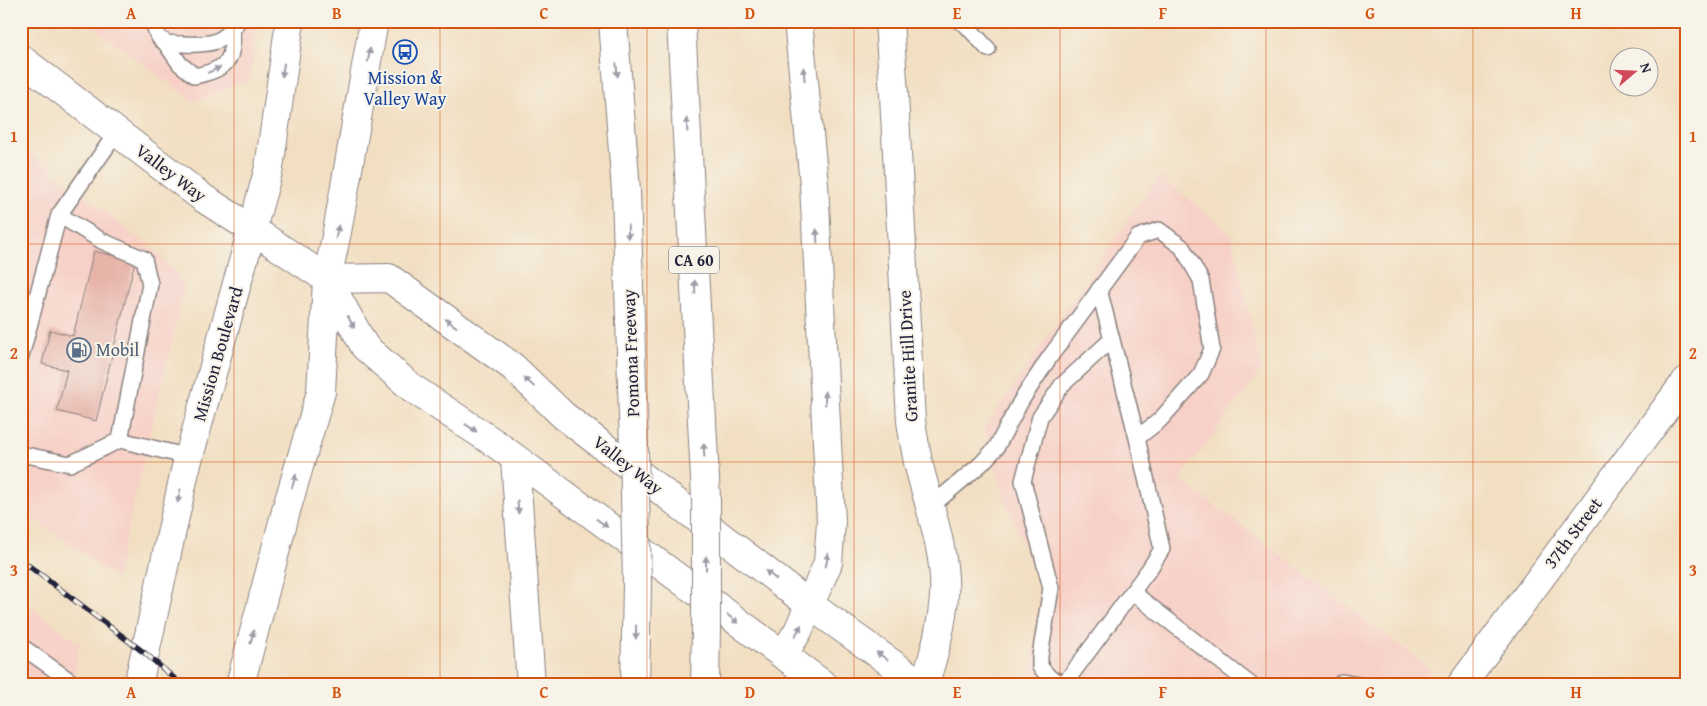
<svg xmlns="http://www.w3.org/2000/svg" width="1707" height="706" font-family="'Gentium Book Plus',serif">
<style>
.built{fill:#f7d1c8}
.building{fill:#e7b4aa}
.lines{fill:none;stroke-linecap:round;stroke-linejoin:round}
.service-casing{stroke:#8a807e;stroke-width:18}
.minor-casing{stroke:#8a807e;stroke-width:30}
.tertiary-casing{stroke:#8a807e;stroke-width:30}
.primary-casing{stroke:#8a807e;stroke-width:30}
.motorway-casing{stroke:#8a807e;stroke-width:30}
.service{stroke:#fff;stroke-width:15}
.minor{stroke:#fff;stroke-width:28}
.tertiary{stroke:#fff;stroke-width:28}
.primary{stroke:#fff;stroke-width:28}
.motorway{stroke:#fff;stroke-width:28}
.rail-casing{stroke:#22223b;stroke-width:5.5}
.rail{stroke:#f7f3e8;stroke-width:4;stroke-dasharray:11;stroke-linecap:butt}
.motorway-bridge-casing{stroke:#8a807e;stroke-width:30;stroke-linecap:butt}
.motorway-bridge{stroke:#fff;stroke-width:28}
.oneway{fill:#9c9ca7}
.grid{fill:none;stroke:#d45411;stroke-width:1;stroke-opacity:0.55}
.labels{text-anchor:middle;stroke-width:4;stroke-linejoin:round;paint-order:stroke}
.shield{fill:#f7f3e8;stroke:#62616f;stroke-width:1}
.shield-label{font-size:16px;font-weight:bold;fill:#22223b}
.transit-label{font-size:18px;fill:#164399;stroke:#f7f3e8}
.street-label{font-size:18px;fill:#22223b;stroke:#f7f3e8}
.service-label{font-size:18px;fill:#4e5e75;stroke:#f7f3e8;text-anchor:start}
.neatline{fill:none;stroke:#d45411;stroke-width:2}
.grid-label{font-size:16px;text-anchor:middle;font-weight:bold;fill:#d45411}
</style>
<rect width="100%" height="100%" fill="#f7f3e8"/>
<filter id="ink" filterUnits="userSpaceOnUse"><feTurbulence type="fractalNoise" baseFrequency=".02" numOctaves="2"/><feDisplacementMap in="SourceGraphic" scale="10" xChannelSelector="R" yChannelSelector="G"/><feConvolveMatrix kernelMatrix="1 2 1 2 8 2 1 2 1" color-interpolation-filters="sRGB"/></filter>
<filter id="wash" filterUnits="userSpaceOnUse"><feTurbulence type="fractalNoise" baseFrequency=".0096" numOctaves="4" result="noise"/><feDisplacementMap in="SourceGraphic" scale="20" xChannelSelector="R" yChannelSelector="G"/><feGaussianBlur stdDeviation="1.12" result="paint"/><feColorMatrix in="noise" values="0 0 0 0 0 0 0 0 0 0 0 0 0 0 0 0 0 1.4 0 .05"/><feComposite in="paint" operator="in"/></filter>
<g filter="url(#wash)">
<rect width="100%" height="100%" fill="#f2dfc2"/>
<!-- built -->
<path class="built" d="M85,21H257L250,79L194,102Z
M21,146L161,256L185,286L116,578L21,509Z
M1159,175L1231,234L1262,369L1180,479L1431,669L1419,685H1034L1031,663L1041,589L1003,495L984,429Z
M21,600L80,644L73,685H21Z"/>
<g id="blocks">
<!-- building -->
<path class="building" d="M94,251L135,261L96,421L57,411L67,370L42,364L50,330L73,336Z"/>
</g>
</g>
<g filter="url(#ink)">
<use href="#blocks" fill-opacity="0" stroke="#8a807e" stroke-width="1"/>
<g class="lines">
<!-- service casing -->
<g class="service-casing">
<path id="service" d="M153,21C155,28 157,38 164,42C169,44 178,44 184,44C208,45 225,44 238,21
M959,21L965,24L988,49
M164,41L180,64L195,76C223,70 235,63 232,32
M117,132L59,215L102,241L144,259L150,284L120,440L189,457
M1099,289L1137,438
M21,356L59,215
M21,454L70,464L120,440
M930,507L981,464L996,448L1021,401L1049,358L1138,237L1159,230L1182,247L1201,280L1212,349L1201,374L1160,420L1137,438L1162,549L1150,568L1065,683L1067,685
M1132,592L1251,685
M21,646L76,685
M1065,683L1051,679L1040,667V656L1051,588L1023,481L1040,417L1062,385L1112,339
M1339,685L1342,682L1358,685"/>
</g>
<!-- minor casing -->
<g class="minor-casing">
<path id="minor" d="M1461,685L1686,381"/>
</g>
<!-- tertiary casing -->
<g class="tertiary-casing">
<path id="tertiary" d="M889,21L894,95L911,421C913,434 915,448 918,462C928,504 947,553 944,596C942,627 934,656 924,685
M21,59L203,198L253,230"/>
</g>
<!-- primary casing -->
<g class="primary-casing">
<path id="primary" d="M253,230L327,279L365,347L412,388L496,444L824,685
M327,279L389,278L513,367L564,416L810,605L922,685
M138,685L185,471L269,168L290,21
M240,685L287,507L321,392L327,279L337,232L374,21"/>
</g>
<!-- motorway casing -->
<g class="motorway-casing">
<path id="motorway" d="M613,21L626,191L634,448
M681,21L706,498
M515,459L531,685
M783,655L798,631L828,563L831,522L814,184L798,21
M635,685L637,583
M705,685L706,629"/>
</g>
<!-- service -->
<use href="#service" class="service"/>
<!-- minor -->
<use href="#minor" class="minor"/>
<!-- tertiary -->
<use href="#tertiary" class="tertiary"/>
<!-- primary -->
<use href="#primary" class="primary"/>
<!-- motorway -->
<use href="#motorway" class="motorway"/>
<!-- rail casing -->
<g class="rail-casing">
<path id="rail" d="M21,560L146,654L182,685"/>
</g>
<!-- rail -->
<use href="#rail" class="rail"/>
<!-- motorway-bridge casing -->
<g class="motorway-bridge-casing">
<path id="motorway-bridge" d="M634,448L637,583
M706,629V498"/>
</g>
<!-- motorway-bridge -->
<use href="#motorway-bridge" class="motorway-bridge"/>
</g>
<!-- one-way arrows -->
<defs><path id="oneway-solid" d="M-6-.8H1V-3.2L6.5 0L1 3.2V.8H-6Z" transform="scale(1.25)"/></defs>
<g class="oneway">
<use href="#oneway-solid" transform="translate(369 55) rotate(-80)"/>
<use href="#oneway-solid" transform="translate(214 70) rotate(-24)"/>
<use href="#oneway-solid" transform="translate(283 70) rotate(98)"/>
<use href="#oneway-solid" transform="translate(617 70) rotate(85)"/>
<use href="#oneway-solid" transform="translate(804 74) rotate(-95)"/>
<use href="#oneway-solid" transform="translate(687 125) rotate(-93)"/>
<use href="#oneway-solid" transform="translate(337 232) rotate(-79)"/>
<use href="#oneway-solid" transform="translate(628 232) rotate(88)"/>
<use href="#oneway-solid" transform="translate(817 236) rotate(-93)"/>
<use href="#oneway-solid" transform="translate(695 287) rotate(-93)"/>
<use href="#oneway-solid" transform="translate(351 322) rotate(61)"/>
<use href="#oneway-solid" transform="translate(451 323) rotate(-144)"/>
<use href="#oneway-solid" transform="translate(529 382) rotate(-137)"/>
<use href="#oneway-solid" transform="translate(825 398) rotate(-93)"/>
<use href="#oneway-solid" transform="translate(471 428) rotate(33)"/>
<use href="#oneway-solid" transform="translate(704 450) rotate(-93)"/>
<use href="#oneway-solid" transform="translate(294 481) rotate(-73)"/>
<use href="#oneway-solid" transform="translate(179 496) rotate(102)"/>
<use href="#oneway-solid" transform="translate(518 507) rotate(86)"/>
<use href="#oneway-solid" transform="translate(602 523) rotate(36)"/>
<use href="#oneway-solid" transform="translate(827 560) rotate(-80)"/>
<use href="#oneway-solid" transform="translate(706 563) rotate(-90)"/>
<use href="#oneway-solid" transform="translate(771 575) rotate(-142)"/>
<use href="#oneway-solid" transform="translate(733 619) rotate(36)"/>
<use href="#oneway-solid" transform="translate(798 631) rotate(-62)"/>
<use href="#oneway-solid" transform="translate(636 632) rotate(91)"/>
<use href="#oneway-solid" transform="translate(252 637) rotate(-76)"/>
<use href="#oneway-solid" transform="translate(882 656) rotate(-145)"/>
</g>
</g>
<!-- grid -->
<path class="grid" d="M234,21V685M440,21V685M647,21V685M854,21V685M1060,21V685M1266,21V685M1473,21V685M21,244H1686M21,462H1686"/>
<!-- icons -->
<defs>
<g id="bus-ring" transform="scale(1.25)"><circle r="9.5" fill="#f7f3e8" stroke="#1a4fb4" stroke-width="1.5"/><path d="M-5-6H5V4H4V6H2V4H-2V6H-4V4H-5ZM-3.5-4V0h7V-4ZM-3.5 1.2v1.5H-2V1.2ZM2 1.2v1.5H3.5V1.2Z" fill="#1a4fb4"/></g>
<g id="fuel-ring" transform="scale(1.25)"><circle r="9.5" fill="#f7f3e8" stroke="#5c6f8a" stroke-width="1.5"/><path d="M-5.5-6h7V0h2V4h1.3V-2.5L3-4.5l.8-.8L6-3V5H2.5V1h-1V6h-7ZM-4.2-4.7v3.2H.2V-4.7Z" fill="#5c6f8a"/></g>
</defs>
<g fill-rule="evenodd">
<use href="#bus-ring" x="405" y="52"/>
<use href="#fuel-ring" x="79" y="350"/>
</g>
<g class="labels">
<!-- shield labels -->
<rect class="shield" x="669" y="246.5" width="50" height="27" rx="4"/>
<g class="shield-label">
<text x="694" y="266">CA 60</text>
</g>
<!-- transit labels -->
<g class="transit-label">
<text x="405" y="84">Mission &amp;<tspan x="405" dy="21">Valley Way</tspan></text>
</g>
<!-- street labels -->
<g class="street-label">
<text transform="translate(171 173) rotate(37)" y="6">Valley Way</text>
<text transform="translate(631 353) rotate(-92)" y="6">Pomona Freeway</text>
<text transform="translate(218 354) rotate(-74)" y="6">Mission Boulevard</text>
<text transform="translate(908 356) rotate(-93)" y="6">Granite Hill Drive</text>
<text transform="translate(628 465) rotate(38)" y="6">Valley Way</text>
<text transform="translate(1573 533) rotate(-53)" y="6">37th Street</text>
</g>
<!-- service labels -->
<g class="service-label">
<text x="96" y="356">Mobil</text>
</g>
</g>
<!-- margin -->
<rect width="1707" height="706" fill="none" stroke="#f7f3e8" stroke-width="55"/>
<!-- north arrow -->
<g transform="translate(1634 72) rotate(71)"><circle r="24" fill="#f7f3e8" stroke="#a29fa3"/>
<path d="M0-4L9 19L0 12L-9 19Z" fill="#d1495b"/>
<text y="-8" font-size="14" font-weight="bold" text-anchor="middle" fill="#22223b">N</text>
</g>
<rect x="28" y="28" width="1652" height="650" class="neatline"/>
<g class="grid-label">
<text x="131" y="19">A</text>
<text x="337" y="19">B</text>
<text x="544" y="19">C</text>
<text x="750" y="19">D</text>
<text x="957" y="19">E</text>
<text x="1163" y="19">F</text>
<text x="1370" y="19">G</text>
<text x="1576" y="19">H</text>
<text x="14" y="142">1</text>
<text x="1693" y="142">1</text>
<text x="14" y="359">2</text>
<text x="1693" y="359">2</text>
<text x="14" y="576">3</text>
<text x="1693" y="576">3</text>
<text x="131" y="698">A</text>
<text x="337" y="698">B</text>
<text x="544" y="698">C</text>
<text x="750" y="698">D</text>
<text x="957" y="698">E</text>
<text x="1163" y="698">F</text>
<text x="1370" y="698">G</text>
<text x="1576" y="698">H</text>
</g>
</svg>
